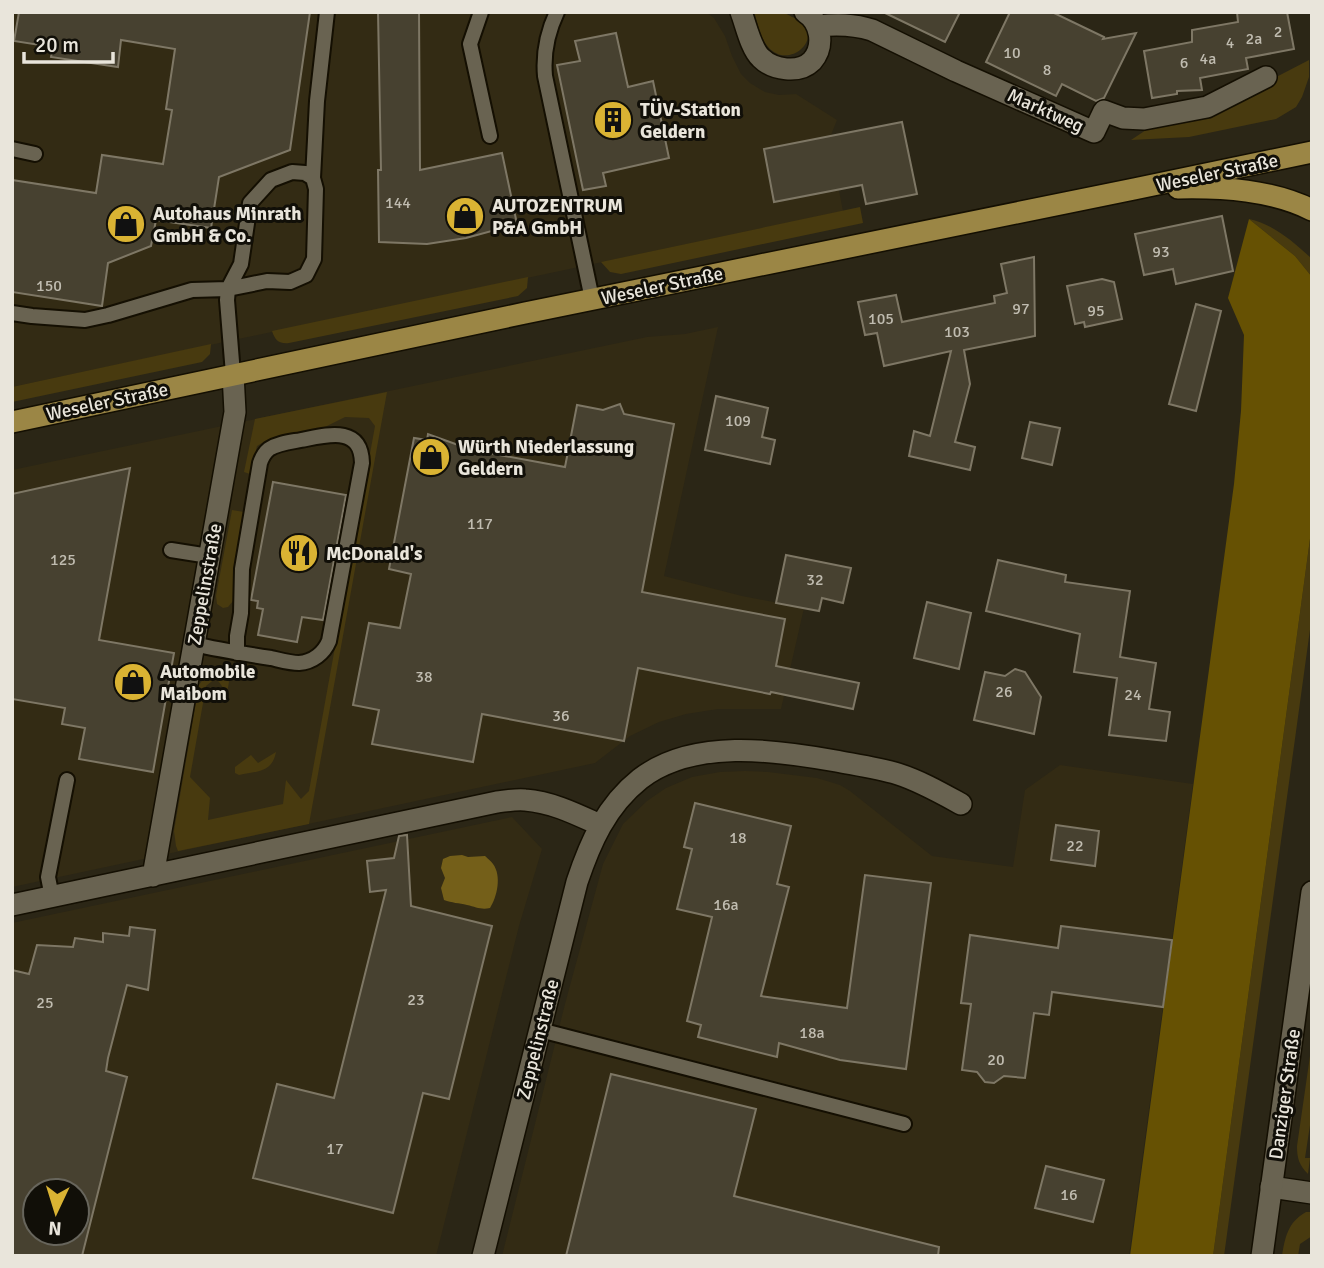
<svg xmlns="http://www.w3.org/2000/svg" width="1324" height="1268" font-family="Signika,sans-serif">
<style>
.built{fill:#332b14;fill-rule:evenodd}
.green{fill:#483a0f}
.forest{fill:#665103}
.water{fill:#745f19}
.building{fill:#474130;stroke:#7e7765;stroke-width:2;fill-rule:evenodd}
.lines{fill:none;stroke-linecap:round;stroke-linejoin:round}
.lane-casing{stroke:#140f02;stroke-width:18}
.street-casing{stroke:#140f02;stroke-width:24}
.secondary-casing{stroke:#140f02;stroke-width:24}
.primary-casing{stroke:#140f02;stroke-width:24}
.lane{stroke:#696351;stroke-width:14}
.street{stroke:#696351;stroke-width:21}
.secondary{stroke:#696351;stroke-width:21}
.primary{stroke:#9b8645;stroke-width:21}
.labels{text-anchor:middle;stroke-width:6;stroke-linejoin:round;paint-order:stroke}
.number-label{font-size:16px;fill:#c0bcb0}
.poi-label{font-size:19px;font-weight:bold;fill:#e9e5db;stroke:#110f08;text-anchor:start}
.street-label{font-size:19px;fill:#e9e5db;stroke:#110f08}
</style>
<rect width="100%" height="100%" fill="#2b2616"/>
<!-- built -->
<path class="built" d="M12,12H706L714,18L725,36L732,56L741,74L750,83L765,92L779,95L796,94L837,120L829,140L843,211L12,387Z
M718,327L664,576L742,596L804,608L781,709H718L686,714L659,722L630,736L595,763L12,887V470L647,337L685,334Z
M1060,765L1193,784L1129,1256H502L565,1004L603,864L623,824L647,801L666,788L692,777L720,772L745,771L768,772L817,778L840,785L850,791L932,856L1013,867L1025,790Z
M512,817L542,849L519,926L436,1256H12V923ZM35,1191H77V1233H35Z"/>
<!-- green -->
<path class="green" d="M754,12C763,12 773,11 782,12C785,13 789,15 792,17C795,18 799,19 802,22C822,40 789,69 769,48C760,39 758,23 754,12Z
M1309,60V77L1302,97L1296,107L1276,119L1189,137L1131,140L1158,122L1209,112Z
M860,207L863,223L621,274L610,272L601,262Z
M1249,219C1273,224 1294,242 1312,259V277L1295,256Z
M528,277L527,288L518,296L289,343C280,344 275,341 272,331Z
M211,344L210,354L202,362L12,402V387Z
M387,392L309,824L178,851L176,846L174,831L199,685C207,672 213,675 227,677L229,682L227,693L216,678L206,686L190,777L210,798L208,820L283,804L286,780L301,799L309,791L375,426L369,418L345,417L325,427L267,440L257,446L250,474L244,472L255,419Z
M232,510L244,512L234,569L233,601L228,607L223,608L217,604L216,596Z
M1312,524V615L1224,1256H1213Z
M276,752C272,773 257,771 239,775L235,773V767L251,755L258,763Z
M1312,1042L1310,1105L1312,1112L1305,1158H1310L1308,1174C1299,1165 1297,1158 1297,1146Z
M1306,1212H1312V1236L1300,1244L1298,1256H1282C1285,1237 1288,1222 1306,1212Z"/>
<!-- forest -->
<path class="forest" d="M1249,219L1295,256L1312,277V524L1213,1256H1130L1234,484L1241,411L1244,335L1228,298Z"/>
<!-- water -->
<path class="water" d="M462,855L468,857L485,856C486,857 493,863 493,864C502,876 497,897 490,908C481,910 476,907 467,905C459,903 452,903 444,900L441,888L445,878L441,868L443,859L450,856Z"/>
<!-- building -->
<path class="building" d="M19,12H310L290,150L219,177L211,228L156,220L151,246L108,263L102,306L12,292V180L96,193L102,155L163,164L172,110L166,109L175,49L121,40L118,67L51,57L53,47L14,41Z
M378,12H419L420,170L502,153L517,224L466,238L427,244L379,242L378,170H381Z
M883,12H960L945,42Z
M1010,12H1052L1104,37L1103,39L1136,33L1104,98L1096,101L1062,84L1056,96L986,62Z
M1237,12H1287L1294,49L1246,58L1248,69L1200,78L1202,90L1177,91V94L1152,98L1144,51L1192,42V30L1238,22Z
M616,33L628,87L653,81L669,158L603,173L606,186L583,190L557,65L580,61L575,41Z
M902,122L917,194L866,204L862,185L774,202L764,149Z
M1222,216L1233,271L1176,284L1173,269L1144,275L1135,234Z
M1034,257L1035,336L964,350L970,384L955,442L975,447L970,470L909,456L914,431L930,436L951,351L884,366L877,333L865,335L858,302L896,295L902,322L995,303L994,296L1007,293L1001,264Z
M1102,279L1114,282L1122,319L1085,327L1084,322L1075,324L1067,286Z
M1196,304L1221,311L1196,411L1169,404Z
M716,396L768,408L762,437L775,440L770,464L705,450Z
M620,404L624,414L674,424L642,592L785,619L776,666L859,683L853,709L771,692L770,694L638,668L624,741L482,714L473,762L372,744L379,710L353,705L369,623L400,628L411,574L389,569L414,438L427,440L428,434L461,446V448L565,467L577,405L603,410Z
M1030,422L1060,428L1052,465L1022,458Z
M130,468L99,640L174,653L153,772L79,759L85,728L62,724L65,708L12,699V494Z
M273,482L346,495L323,620L302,617L297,642L258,635L263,609L257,608L258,601L251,600Z
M786,555L851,568L843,603L822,598L819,611L776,603Z
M998,560L1066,575L1065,582L1130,591L1120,657L1156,663L1149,709L1170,712L1166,741L1109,735L1117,678L1074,672L1080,634L986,611Z
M927,602L971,613L959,669L914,658Z
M1015,669L1025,672L1041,697L1034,734L974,720L985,672L1005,676Z
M695,803L791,826L777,884L789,887L761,996L847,1008L865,875L931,883L906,1069L840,1060L779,1043L777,1057L698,1037L701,1025L687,1021L712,917L677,909L692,849L684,847Z
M1056,825L1099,831L1095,866L1051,860Z
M407,835L411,906L492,926L449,1099L423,1093L393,1213L253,1178L277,1084L334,1098L386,890L370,892L367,861L394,858L399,836Z
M1061,926L1172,940L1163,1007L1052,992L1049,1015L1034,1013L1025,1078L1004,1076L994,1083L985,1082L977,1072L962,1070L971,1004L961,1003L970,935L1058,948Z
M130,927L155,930L148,990L127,985L108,1058L106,1071L127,1077L82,1256H12V970L29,974L37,945L73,947L75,938L103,942V933L129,936ZM35,1191H77V1233H35Z
M611,1074L756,1109L734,1196L939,1247L938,1256H566Z
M1046,1166L1104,1180L1093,1222L1035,1208Z"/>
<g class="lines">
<!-- lane casing -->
<g class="lane-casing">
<path id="lane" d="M481,12L470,44L490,136
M557,12C547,33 543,53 545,76L592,299
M12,149L35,154
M313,178L317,101L327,12
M12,313L32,316L85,320L108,315L192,290L228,289L267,281L290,282L306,275L314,259L316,189L313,178L305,173L292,172L271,180L250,203L241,264L228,289L227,300L233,374
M171,550L209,556
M194,644C219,650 245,654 271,658C280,660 290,663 299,663C313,662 324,653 329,641L362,463C361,425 327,435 301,440C290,442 278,443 269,449C264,453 262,457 260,463L242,569L241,613L237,636V653
M52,897L48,877L67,780
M540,1030L904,1124"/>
</g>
<!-- street casing -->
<g class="street-casing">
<path id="street" d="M741,12C746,25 751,49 761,58C773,70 799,74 812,61C825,46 821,22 805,12
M818,26C837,24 853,24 872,30L956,71L1094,132L1104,111L1123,118L1144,119L1207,107L1266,77
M153,876L235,412L233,374
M12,905L497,802C506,801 516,799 525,800C552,802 576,814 600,825
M1271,1187L1312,1193
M483,1256L577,882C590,843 606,806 640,779C693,738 775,750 836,761C857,765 878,768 898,774C920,781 941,793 961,804"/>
</g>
<!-- secondary casing -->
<g class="secondary-casing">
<path id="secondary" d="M1262,1256L1312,892"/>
</g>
<!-- primary casing -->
<g class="primary-casing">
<path id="primary" d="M1178,188C1223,187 1272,190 1312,210
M12,422L525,313L1134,189L1312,152"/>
</g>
<!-- lane -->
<use href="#lane" class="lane"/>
<!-- street -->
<use href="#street" class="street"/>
<!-- secondary -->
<use href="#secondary" class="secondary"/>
<!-- primary -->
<use href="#primary" class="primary"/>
</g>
<!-- icons -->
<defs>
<g id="building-disc" transform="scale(2.0125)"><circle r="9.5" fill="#dab333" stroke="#110f08"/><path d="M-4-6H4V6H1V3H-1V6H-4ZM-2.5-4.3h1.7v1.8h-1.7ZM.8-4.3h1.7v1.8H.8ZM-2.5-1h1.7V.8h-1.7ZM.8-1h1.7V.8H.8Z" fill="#111"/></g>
<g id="shop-disc" transform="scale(2.0125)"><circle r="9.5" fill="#dab333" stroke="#110f08"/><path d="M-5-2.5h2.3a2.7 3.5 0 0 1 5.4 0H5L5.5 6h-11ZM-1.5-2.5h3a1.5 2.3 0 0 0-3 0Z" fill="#111"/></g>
<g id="restaurant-disc" transform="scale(2.0125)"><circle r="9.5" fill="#dab333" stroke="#110f08"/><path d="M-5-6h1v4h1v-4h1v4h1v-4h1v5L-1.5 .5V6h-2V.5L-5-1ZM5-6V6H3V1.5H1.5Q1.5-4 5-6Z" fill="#111"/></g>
</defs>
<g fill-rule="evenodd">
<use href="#building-disc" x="613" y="120"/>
<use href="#shop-disc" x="465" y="216"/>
<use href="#shop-disc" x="126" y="224"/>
<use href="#shop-disc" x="431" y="457"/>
<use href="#restaurant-disc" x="299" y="553"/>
<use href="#shop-disc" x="133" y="682"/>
</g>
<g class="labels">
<!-- number labels -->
<g class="number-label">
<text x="1278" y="37">2</text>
<text x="1254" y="44">2a</text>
<text x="1230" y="48">4</text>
<text x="1012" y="58">10</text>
<text x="1208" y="64">4a</text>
<text x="1184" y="68">6</text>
<text x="1047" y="75">8</text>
<text x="398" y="208">144</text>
<text x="1161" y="257">93</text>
<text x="49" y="291">150</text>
<text x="1021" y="314">97</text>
<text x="1096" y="316">95</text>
<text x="881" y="324">105</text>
<text x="957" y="337">103</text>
<text x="738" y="426">109</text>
<text x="480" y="529">117</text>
<text x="63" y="565">125</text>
<text x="815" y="585">32</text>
<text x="424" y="682">38</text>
<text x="1004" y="697">26</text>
<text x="1133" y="700">24</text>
<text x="561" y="721">36</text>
<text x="738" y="843">18</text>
<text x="1075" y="851">22</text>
<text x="726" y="910">16a</text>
<text x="416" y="1005">23</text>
<text x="45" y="1008">25</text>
<text x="812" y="1038">18a</text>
<text x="996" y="1065">20</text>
<text x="335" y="1154">17</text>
<text x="1069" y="1200">16</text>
</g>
<!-- poi labels -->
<g class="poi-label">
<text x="640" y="116">TÜV-Station<tspan x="640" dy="22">Geldern</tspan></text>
<text x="492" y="212">AUTOZENTRUM<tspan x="492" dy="22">P&amp;A GmbH</tspan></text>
<text x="153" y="220">Autohaus Minrath<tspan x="153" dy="22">GmbH &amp; Co.</tspan></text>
<text x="458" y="453">Würth Niederlassung<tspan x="458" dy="22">Geldern</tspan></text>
<text x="326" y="560">McDonald's</text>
<text x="160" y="678">Automobile<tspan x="160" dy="22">Maibom</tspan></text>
</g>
<!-- street labels -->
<g class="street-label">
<text transform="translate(1046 110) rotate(24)" y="7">Marktweg</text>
<text transform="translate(1217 172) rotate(-12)" y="7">Weseler Straße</text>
<text transform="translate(662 285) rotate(-12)" y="7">Weseler Straße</text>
<text transform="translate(107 401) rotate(-12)" y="7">Weseler Straße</text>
<text transform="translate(204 584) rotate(-80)" y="7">Zeppelinstraße</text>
<text transform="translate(537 1039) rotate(-76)" y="7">Zeppelinstraße</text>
<text transform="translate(1284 1094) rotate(-82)" y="7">Danziger Straße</text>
</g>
</g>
<!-- border -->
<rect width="1324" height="1268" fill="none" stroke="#e9e5db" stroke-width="28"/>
<!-- north arrow -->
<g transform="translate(56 1212) rotate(184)"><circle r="33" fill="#110f08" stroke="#67655c" stroke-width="2"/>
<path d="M0-5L12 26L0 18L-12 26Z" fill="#dab333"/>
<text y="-10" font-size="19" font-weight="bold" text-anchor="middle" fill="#e9e5db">N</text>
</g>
<!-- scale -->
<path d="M24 52v10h89v-10" fill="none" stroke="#e9e5db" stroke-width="3.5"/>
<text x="35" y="52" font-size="21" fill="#e9e5db" stroke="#110f08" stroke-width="5" paint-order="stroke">20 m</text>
</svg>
